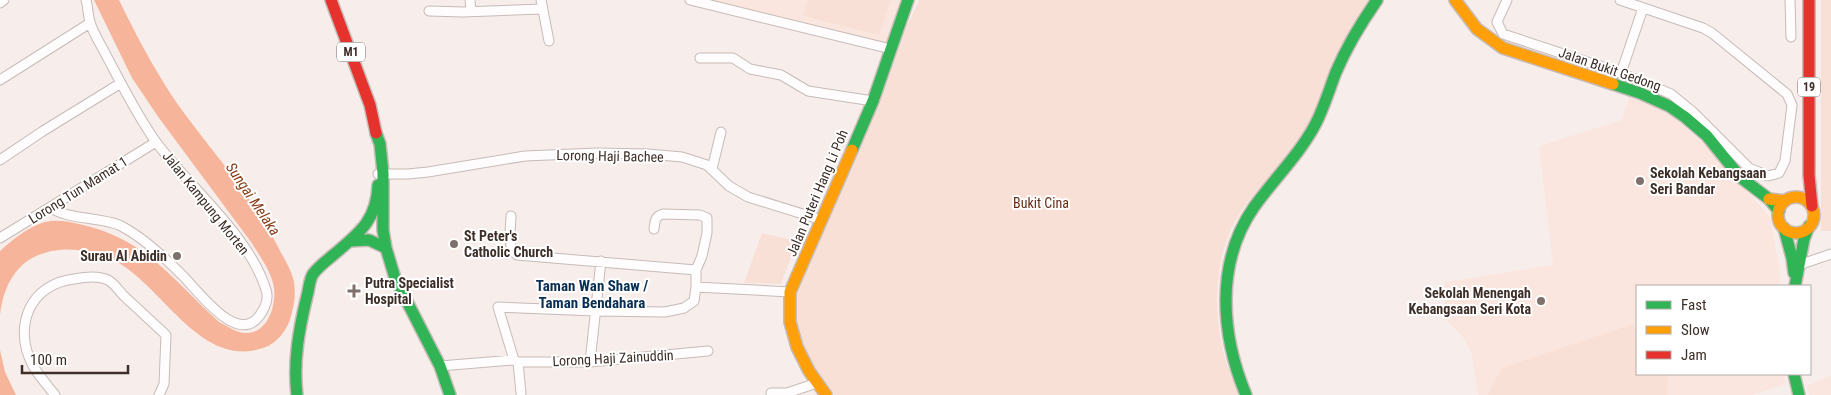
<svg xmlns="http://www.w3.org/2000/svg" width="1831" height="395" font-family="'Roboto Condensed',sans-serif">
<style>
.built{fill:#fae6de}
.green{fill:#f8e0d6}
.water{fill:#f6b59b}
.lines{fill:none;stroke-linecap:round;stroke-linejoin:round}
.street-casing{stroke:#c6bbb7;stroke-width:11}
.fast-casing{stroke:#c6bbb7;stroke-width:14}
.slow-casing{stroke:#c6bbb7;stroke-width:14}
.jam-casing{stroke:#c6bbb7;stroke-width:14}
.street{stroke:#fefcfc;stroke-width:9}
.fast{stroke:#30b455;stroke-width:11}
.slow{stroke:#ff9f0a;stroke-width:11}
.jam{stroke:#e5322d;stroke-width:11}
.poi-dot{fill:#7e716c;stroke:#fff;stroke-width:2}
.labels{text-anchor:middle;stroke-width:4;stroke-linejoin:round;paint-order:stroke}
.shield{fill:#fff;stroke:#776d68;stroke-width:1}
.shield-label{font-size:12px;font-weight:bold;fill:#3d2e28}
.street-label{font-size:14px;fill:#3d2e28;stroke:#fff}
.poi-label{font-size:14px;font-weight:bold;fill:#3d2e28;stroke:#fff;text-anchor:start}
.park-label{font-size:14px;fill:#652d15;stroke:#fff}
.water-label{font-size:15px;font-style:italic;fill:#893b16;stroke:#fff}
.neighbourhood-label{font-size:15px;font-weight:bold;fill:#092e54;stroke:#fff}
</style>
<rect width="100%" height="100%" fill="#f7eeeb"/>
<!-- built -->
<path class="built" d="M706,0H904L888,44Z
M1629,97L1671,115L1705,145L1770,217L1780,271L1779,286H1637V374H1784L1786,384L1752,395H1478L1471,351L1462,336L1443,317L1445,282L1553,265L1539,146L1622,120Z
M1831,375V395H1809L1807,386Z"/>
<!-- green -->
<path class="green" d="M808,0H891L879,35L803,16Z
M919,0H1370C1357,20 1344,41 1334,63C1324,83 1319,106 1307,126C1302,134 1298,144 1292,152C1276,172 1257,189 1242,210C1207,261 1211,342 1240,395H834C806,358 790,336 798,287L880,102L907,26Z
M1821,0H1831V231H1821Z
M762,233L797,241L781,284L744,283Z
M1633,324L1637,336V374H1668L1667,395H1488L1493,383L1504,367Z"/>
<!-- water -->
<path class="water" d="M94,0H119C135,33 152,65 172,96C207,147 251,192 278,247C283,257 290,267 293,278C296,289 295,301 292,312C289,327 279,343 263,348C201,369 164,288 117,262C92,249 60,244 34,257C12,268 2,293 0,316V251C12,240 29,226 45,222C58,219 71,222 83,225C147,240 174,281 219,322C227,326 236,332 244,333C269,335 278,301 273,283C269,268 259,255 251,242L159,118L132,78Z
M0,350L5,372L16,395H0Z"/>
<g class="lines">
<!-- street casing -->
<g class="street-casing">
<path id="street" d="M470,0L471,11
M541,0L549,41
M690,0L891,49
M1507,0L1497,22L1503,34L1621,73L1671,94L1693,112L1749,168L1768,176L1779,173L1785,161L1792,105L1787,94L1712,33L1703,28L1620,0
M1790,0L1791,37
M0,3L4,0
M429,11L463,12L542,9
M700,58H733L750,69L781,75L808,91L873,101
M1621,73L1643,8
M0,80L90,23
M0,160L43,131L121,83
M712,169L721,132
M378,174H408L428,172L525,156L597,153L648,154L682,157L707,165L729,186L748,197L822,220
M51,207C63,219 100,217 119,225C142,236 164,257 181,274C198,290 237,347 260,315C265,308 269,298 266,290C250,236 189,187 156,142C136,114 121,83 105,53C100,43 93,33 90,22C88,15 88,7 86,0
M511,216C511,229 506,247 517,255L696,270
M0,238L156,142
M1799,265L1831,254
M696,287L790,292
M518,362H590L708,351
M590,362L601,261
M440,366L514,360
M521,393L518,362L514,360L498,307L595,311L665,312L684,308L694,301L696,287V270L702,256L707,233V218L700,215L663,214C655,216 655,221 654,229
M771,393H787L817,383
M55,395C47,385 38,375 32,364C13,326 30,284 74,279C84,277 98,275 108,280C114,283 119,291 124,296C138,309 152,322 166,335L164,384L159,395"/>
</g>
<!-- fast casing -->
<g class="fast-casing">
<path id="fast" d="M1613,84L1640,93L1669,106L1685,117L1707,136L1740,177L1769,199L1779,211
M376,133L380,144L383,173V230L386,248L395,278L440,366L450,395
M852,150L873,101L908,0
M1784,228L1792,258L1794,273
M350,241L369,240L386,248
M1795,286L1804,239L1809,226
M1794,374L1799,395
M297,395C293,361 299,329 307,296C309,290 309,280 313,274C318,267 326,261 332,256C358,234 377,221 378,185
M1246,395C1221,335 1215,263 1254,207C1274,179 1299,155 1315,125C1324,108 1329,90 1336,72C1347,46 1361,23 1377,0"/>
</g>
<!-- slow casing -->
<g class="slow-casing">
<path id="slow" d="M1455,0L1477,29L1503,48L1613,84
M1778 215a18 18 0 1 1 36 0a18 18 0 1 1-36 0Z
M1769,199L1785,201
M826,395L809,371L797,347L790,322V292L852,150"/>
</g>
<!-- jam casing -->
<g class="jam-casing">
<path id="jam" d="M331,0L370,105L376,133
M1809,0V175L1812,206"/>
</g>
<!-- street -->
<use href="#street" class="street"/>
<!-- fast -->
<use href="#fast" class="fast"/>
<!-- slow -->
<use href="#slow" class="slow"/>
<!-- jam -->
<use href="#jam" class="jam"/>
</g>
<!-- markers -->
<g class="poi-dot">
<circle cx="1640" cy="181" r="5"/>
<circle cx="454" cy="244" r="5"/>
<circle cx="177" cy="256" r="5"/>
<path d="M351.5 283.5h5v5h5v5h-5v5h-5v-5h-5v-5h5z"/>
<circle cx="1541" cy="301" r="5"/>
</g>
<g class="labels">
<!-- shield labels -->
<g class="shield">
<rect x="337" y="42.5" width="28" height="19" rx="4"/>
<rect x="1798" y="77.5" width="22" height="19" rx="4"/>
</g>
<g class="shield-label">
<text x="351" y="56">M1</text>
<text x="1809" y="91">19</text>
</g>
<!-- street labels -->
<g class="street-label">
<text transform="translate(1610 69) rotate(19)" y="5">Jalan Bukit Gedong</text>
<text transform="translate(610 156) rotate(1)" y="5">Lorong Haji Bachee</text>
<text transform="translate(78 190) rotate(-32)" y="5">Lorong Tun Mamat 1</text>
<text transform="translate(817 193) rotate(-67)" y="5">Jalan Puteri Hang Li Poh</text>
<text transform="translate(206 203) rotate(51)" y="5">Jalan Kampung Morten</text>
<text transform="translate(613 358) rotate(-3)" y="5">Lorong Haji Zainuddin</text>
</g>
<!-- poi labels -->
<g class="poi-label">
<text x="1650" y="178">Sekolah Kebangsaan<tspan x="1650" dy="16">Seri Bandar</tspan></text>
<text x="464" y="241">St Peter's<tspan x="464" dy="16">Catholic Church</tspan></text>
<text x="167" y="261" text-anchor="end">Surau Al Abidin</text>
<text x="365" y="288">Putra Specialist<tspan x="365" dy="16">Hospital</tspan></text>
<text x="1531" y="298" text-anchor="end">Sekolah Menengah<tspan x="1531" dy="16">Kebangsaan Seri Kota</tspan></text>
</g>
<!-- park labels -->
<g class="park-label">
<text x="1041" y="208">Bukit Cina</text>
</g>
<!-- water labels -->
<g class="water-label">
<text transform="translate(253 199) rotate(56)" y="5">Sungai Melaka</text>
</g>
<!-- neighbourhood labels -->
<g class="neighbourhood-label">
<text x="592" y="291">Taman Wan Shaw /<tspan x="592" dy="17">Taman Bendahara</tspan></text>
</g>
</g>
<!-- legend -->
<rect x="1636" y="285" width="175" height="90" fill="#ffffff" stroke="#b1aba9"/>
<rect x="1646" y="301" width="25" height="8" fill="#30b455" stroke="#b1aba9"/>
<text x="1681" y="310" font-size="15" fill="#3d2e28">Fast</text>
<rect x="1646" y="326" width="25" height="8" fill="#ff9f0a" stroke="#b1aba9"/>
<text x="1681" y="335" font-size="15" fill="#3d2e28">Slow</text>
<rect x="1646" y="351" width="25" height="8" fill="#e5322d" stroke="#b1aba9"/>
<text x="1681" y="360" font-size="15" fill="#3d2e28">Jam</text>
<!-- scale -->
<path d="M22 365v8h106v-8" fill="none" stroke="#3d2e28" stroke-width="2.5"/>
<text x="30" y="365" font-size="15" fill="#3d2e28" stroke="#ffffff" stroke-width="4" paint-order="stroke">100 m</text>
</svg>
